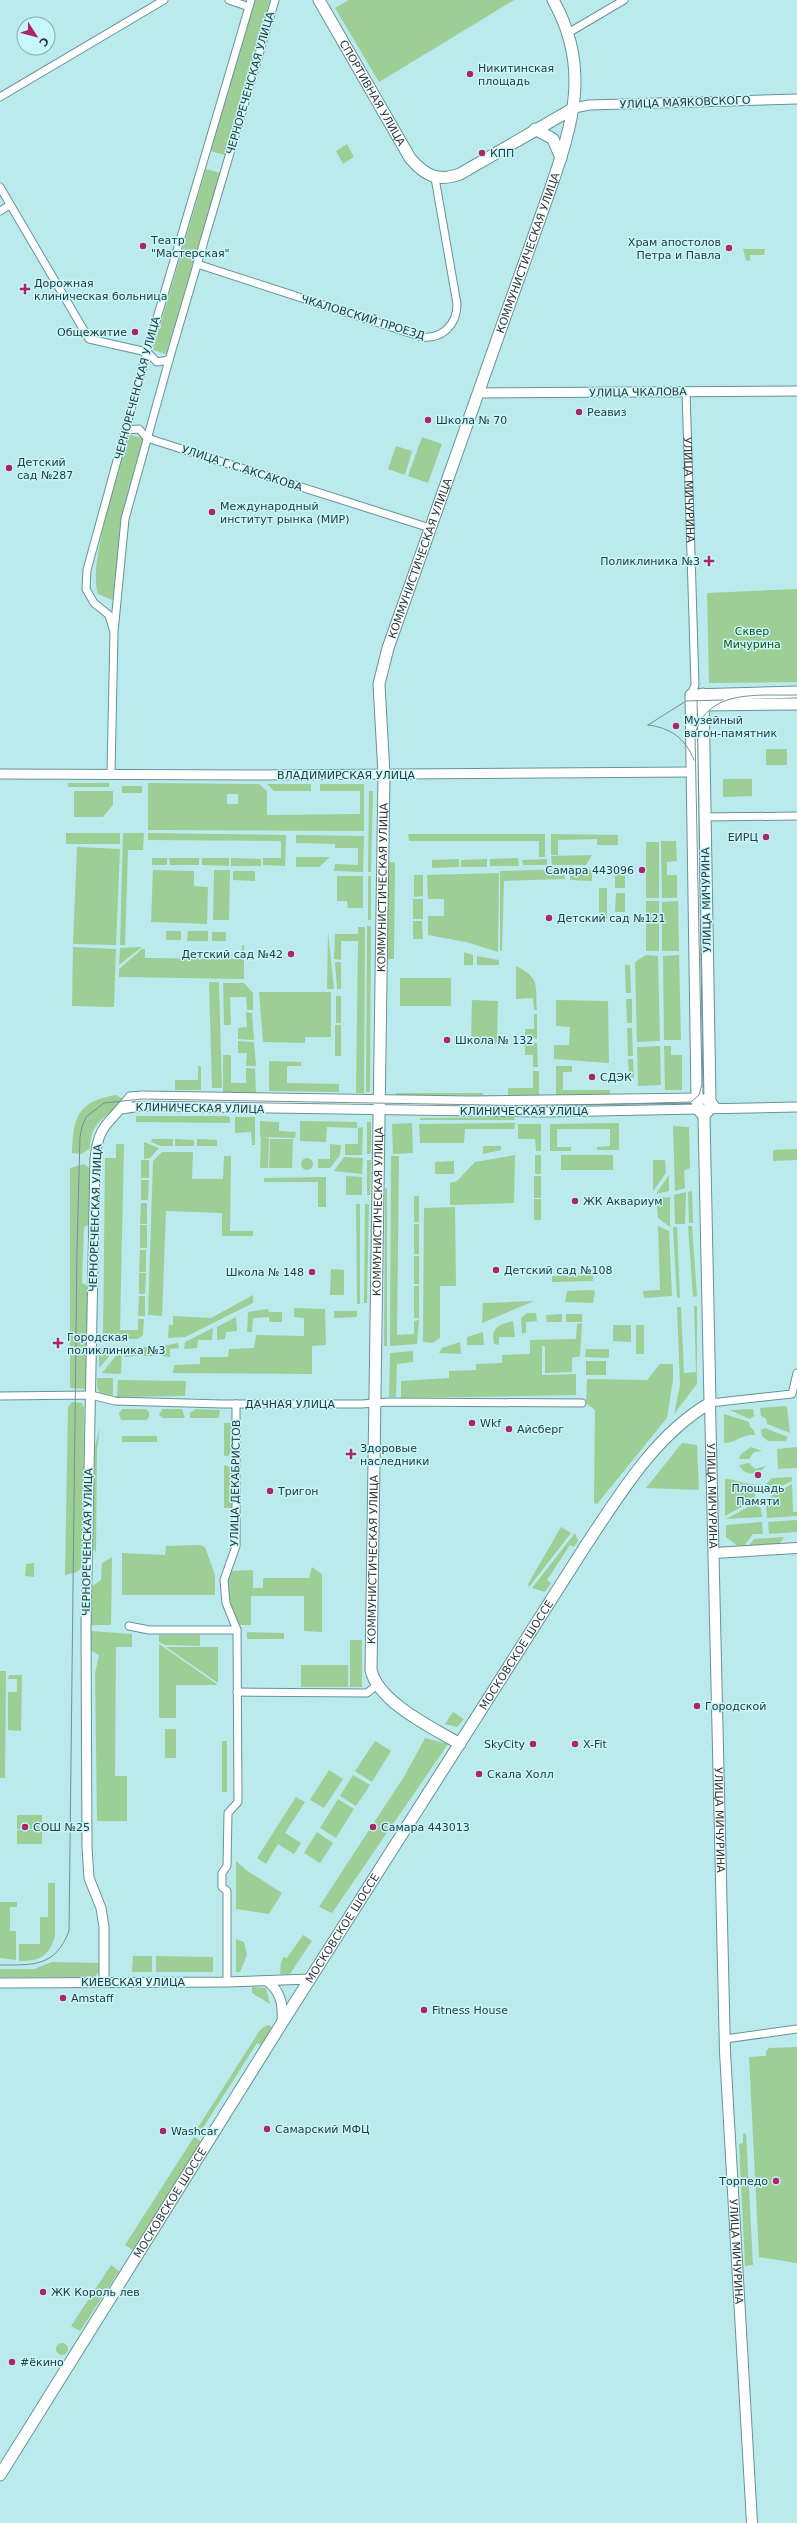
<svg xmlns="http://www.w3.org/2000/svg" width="797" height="2523" font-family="'DejaVu Sans',sans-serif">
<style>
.green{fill:#9dce95;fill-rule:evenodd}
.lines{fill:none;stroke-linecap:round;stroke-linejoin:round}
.minor-casing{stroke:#679396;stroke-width:9}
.tertiary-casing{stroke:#679396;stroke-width:11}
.secondary-casing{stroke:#679396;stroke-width:12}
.primary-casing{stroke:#679396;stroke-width:13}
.minor{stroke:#fff;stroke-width:7}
.tertiary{stroke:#fff;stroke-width:9}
.secondary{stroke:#fff;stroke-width:10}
.primary{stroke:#fff;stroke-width:11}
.tram{stroke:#719294;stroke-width:1}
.poi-dot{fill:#ac2469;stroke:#c8f7fb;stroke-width:1.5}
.labels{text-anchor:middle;stroke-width:3;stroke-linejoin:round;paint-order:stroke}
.poi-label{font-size:11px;fill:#283b3d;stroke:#c8f7fb;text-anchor:start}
.street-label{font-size:11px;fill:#283b3d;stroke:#c8f7fb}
.park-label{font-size:11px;fill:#17530c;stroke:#c8f7fb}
</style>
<rect width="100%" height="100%" fill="#bbeaed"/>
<!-- green -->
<path class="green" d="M254,0H270L225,155L210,151Z
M349,0H514L379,82L335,8Z
M347,144L354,157L343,164L336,151Z
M206,169L220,173L166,354L153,350Z
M743,249H765L764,255H750V261L746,260Z
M129,435L143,438L120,524L114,598L112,600L98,594C87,563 120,470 129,435Z
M422,437L442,444L428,483L408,476Z
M396,446L412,451L405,475L388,469Z
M797,589V682L709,683L707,593Z
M766,749H787V765H766Z
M723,779H752V796L723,797Z
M68,783H109V787H68Z
M148,783L259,784L267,791V815L360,814V791H320V784H364V831L148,830ZM227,794H238V804H227Z
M267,784H311V791H274Z
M122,786H142V793H122Z
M74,791H113V805L103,817H74Z
M369,791H373L371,872H368Z
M66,833H120V844H66Z
M123,833H144L143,850H128L125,945H120Z
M148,833L286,835L285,866L263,865V858H281V841L148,840Z
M408,834H545V857H539V841H409Z
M551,834L618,835V845H597V839L558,840V855H551Z
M296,835L364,836L363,872L334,871L335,864L358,865V848H335V844L296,843Z
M661,841H676L677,861L667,862V875H677V898H662Z
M646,842H659V898H646Z
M77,847L120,849L116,945L73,944Z
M592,855L586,865H552L551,856Z
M296,857H330L319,867H296Z
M152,858H167V865H152Z
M169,858H199V865H170Z
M202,858H229V866L202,865Z
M231,858L261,859V866H231Z
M518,858L519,866H490V859Z
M459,859V867L432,868V860Z
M487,859V867H461V860Z
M547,859V865H523L522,860Z
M388,862H395L394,959H387Z
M564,869L565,879L504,881L502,951H500V871Z
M153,870L194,871V886L208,887L207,924L151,922Z
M214,870H230L229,920H213Z
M570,870H592V881L570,880Z
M615,870H625V888H615Z
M233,871H255V881L233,880Z
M499,873L498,952L466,942L428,935V916H444V899H428L427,875Z
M414,875H423V896L414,897Z
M337,876H363V908H348L347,901H337Z
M368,876H371V920H368Z
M599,888H607V919H599Z
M616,893H625V912H615Z
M413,899H423V919H413Z
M646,901H659V951H646Z
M678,901L679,951H662V902Z
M413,921H422L423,939H413Z
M367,926H371L370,1092H366Z
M358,927H365L364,1093H356L358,941H341V960L334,959L335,934H358Z
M166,931H181V940H166Z
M188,931H208V941H187Z
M212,932H226V941H212Z
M328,932L334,989H327Z
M242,945H244V979L119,977V969L142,949H145V958L241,959Z
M73,947L116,949L114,1007L72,1006Z
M142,947L119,965L120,948Z
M464,952L473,955V965H464Z
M646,955L658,956L660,1041L637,1042L635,962Z
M679,955L681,1040H664L663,956Z
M477,956L499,960V965H477Z
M335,962H341V989H337Z
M625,965H630L631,993H626Z
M516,966C541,979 535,985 537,1010H534L533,998L516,999Z
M400,978H451V1006H400Z
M209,982H219L222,1088H212Z
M223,983H244L253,993V1010H247L246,997H230L231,1025H224Z
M259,992H331V1037H305V1043L263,1042Z
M336,996H341V1023H336Z
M626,999H632V1023H627Z
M472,1000L498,1001L497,1044H471Z
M556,1000L608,1001L609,1063L554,1059V1045H569L570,1027L556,1026Z
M246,1012L252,1013L254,1040L238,1039V1028L247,1027Z
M534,1014H537V1039H525V1029H534Z
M335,1025H341V1056H335Z
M627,1028H632L633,1056H628Z
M238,1041L254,1042L256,1066H246L247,1053H238Z
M525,1043H537L538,1067H533V1055H525Z
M660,1046L661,1085L638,1086L637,1047Z
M664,1046H671V1055H682V1090H665Z
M223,1055H231V1083H246V1068L255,1069L256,1093L223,1092Z
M628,1059H633L634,1078H629Z
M269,1061L301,1062V1066H287V1083L339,1084V1092L269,1091Z
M198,1066H201V1090H175V1080H198Z
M556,1066H572V1072H563V1090H610V1098L556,1099Z
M533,1071H539V1097L508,1095V1088H533Z
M396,1093H483V1095L395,1096Z
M116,1095L125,1100C108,1117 91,1119 90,1148L82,1154L72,1153C73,1117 78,1101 116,1095Z
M136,1116H226L230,1117V1123L136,1122Z
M235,1117H255V1145H252L251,1132L235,1133Z
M514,1117L515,1120H420V1118Z
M260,1121L279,1122V1131L296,1132L295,1138L260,1137Z
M300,1121L357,1122V1128L327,1127L326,1142L300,1141Z
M367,1122H371V1154H367Z
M412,1123L413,1153L393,1154L392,1124Z
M515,1123L514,1129H465L464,1143H420L419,1124Z
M619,1123V1150H597V1147L610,1146V1129H557V1147H571V1151H550V1124Z
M518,1124H541V1151H536L535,1139H518Z
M673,1126L689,1127L690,1168L684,1171L685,1188L675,1191Z
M363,1127L362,1155H345V1144H358V1128Z
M261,1137L269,1138L268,1168H260Z
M152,1139H173V1146H160L151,1142Z
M175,1139L194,1140V1146H175Z
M197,1139L217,1140V1146H197Z
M270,1139H293L292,1168H269Z
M144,1142L159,1148L150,1158L144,1159Z
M116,1144H124L120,1330H138V1319H144L143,1335L138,1339H103L105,1158H116Z
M330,1144L341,1145L340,1155L330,1168H318V1159H330Z
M483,1146H501V1150L483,1154Z
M797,1149V1160L773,1161V1150Z
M162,1152H193L192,1179H223L224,1156H231L230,1231H253V1236H222V1213L166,1211L162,1316L148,1315L153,1161Z
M515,1155L514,1203L450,1205V1183L457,1181L475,1162Z
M535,1155H541V1174H535Z
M561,1155H613V1170H561Z
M391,1156H399L397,1335L414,1334V1321L419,1320L417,1344L390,1346Z
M344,1157L363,1158L362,1174L334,1171Z
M301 1164a6 6 0 1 1 12 0a6 6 0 1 1-12 0Z
M141,1160H149V1178H141Z
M367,1160H371L370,1195H367Z
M653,1160H665L666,1173L653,1191Z
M454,1161V1174H435V1162Z
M84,1164L91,1169L90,1225L84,1227L82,1283L90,1287L88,1384L85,1389L70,1388V1168Z
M669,1175V1191L656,1194Z
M346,1176L362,1177V1195H346Z
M534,1176H541V1198H534Z
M326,1177V1207H318V1182H264V1178Z
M141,1180H149L148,1200H141Z
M385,1188H387V1346H384Z
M692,1191L693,1223H689L688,1192Z
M686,1192L685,1224H675L674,1195Z
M414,1196H419V1222H414Z
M670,1197V1227L658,1218L656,1198Z
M534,1199H541V1220H534Z
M141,1203H147V1224H140Z
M356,1204H360V1304H357Z
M365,1204H369L367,1303H364Z
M455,1207L456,1286H440V1338L432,1343L423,1342L424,1208Z
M414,1224H419V1254H414Z
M140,1225H147V1248H140Z
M658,1226L669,1231L672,1296L644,1298L643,1291L660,1290Z
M688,1226H692L697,1296L693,1297Z
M673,1227H677L680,1298H677Z
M140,1250H146V1272H139Z
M414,1256H419V1284H414Z
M331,1269L344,1270V1295H330Z
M139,1273H146L145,1294H139Z
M593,1275V1281L552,1282V1276Z
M414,1286H419V1318H414Z
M593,1290L595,1292L593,1303L565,1302L567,1291Z
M253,1295V1303L185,1337L168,1338L169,1325H173V1316L211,1318Z
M139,1296H145V1316H138Z
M534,1301L482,1323L483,1303Z
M694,1306H697V1384L674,1414L680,1385L677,1307H681L684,1373L696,1372Z
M294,1308L325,1309L326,1345L312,1346V1374L173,1373L174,1365L200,1364V1357H228L229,1349L254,1348L256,1335L304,1336V1318L294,1317Z
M268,1309L269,1312H282V1322H269V1317L253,1318L252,1332H247L248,1312Z
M334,1311H357V1317L334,1318Z
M527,1313H536L537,1321L526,1322V1332L522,1334L521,1318Z
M562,1314V1322H547L546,1315Z
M566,1314H582V1322H566Z
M236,1317L237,1331L226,1332L225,1339L217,1340V1327Z
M513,1321L515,1337H499V1345L494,1344C491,1328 497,1325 513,1321Z
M582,1323L580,1356L572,1358V1346H568H572V1372L545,1373V1346H542V1375L576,1374V1395L401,1398V1381L449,1378V1371L476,1370V1364L502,1363V1355L530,1354V1340L576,1339L577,1324Z
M613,1325H631V1342L613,1341Z
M636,1325H644V1354H636Z
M213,1328L212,1340H198L197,1348L184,1349L185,1342Z
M483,1332L484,1345H467V1337Z
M460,1342L461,1354L439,1353L442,1348Z
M178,1343L179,1348L170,1349V1357L162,1356L163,1346Z
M137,1346V1356L124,1357V1347Z
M157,1346V1356H143V1347Z
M116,1348L99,1368V1349Z
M122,1348L121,1374L102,1373Z
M586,1349H609V1358L585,1357Z
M413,1351V1362L397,1364L396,1397H389L390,1353Z
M586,1361H606V1375H586Z
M660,1364H673V1380L667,1418L597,1504L594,1503L595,1410L586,1403L587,1379L647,1380Z
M97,1378H113V1396L100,1393L97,1387Z
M118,1380L186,1381L185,1396L117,1397Z
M72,1402L82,1403L84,1407L83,1566L77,1572L65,1575L68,1407Z
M787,1406L790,1433L767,1424L766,1419L761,1416L760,1408Z
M122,1409H146L149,1412V1417L146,1420H121L119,1413Z
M162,1409H182L185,1418H163L159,1415Z
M196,1409L220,1410L219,1418H190V1413Z
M753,1409L754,1416L750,1419L730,1410Z
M724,1414L749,1422L750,1427L754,1430L755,1435C741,1434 736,1443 724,1443Z
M224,1423H232V1451L228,1456H224Z
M100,1426L97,1450L96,1552L92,1548L93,1455Z
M765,1428L788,1437L786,1441H768L762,1436L761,1430Z
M122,1436H157V1442H122Z
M682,1443L697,1445L699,1490L646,1488Z
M751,1447L762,1451L754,1452L749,1459H739L741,1454Z
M797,1447V1468L778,1469L777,1449Z
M749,1463L755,1469L766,1466C757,1476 746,1477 739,1465Z
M224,1465L232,1468V1508H224Z
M792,1477V1481L769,1492L766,1491V1484L772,1478Z
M725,1479C738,1479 745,1486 761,1484V1489L755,1494V1500L725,1516Z
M792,1484L793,1512H797V1516L767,1518L766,1506L771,1501V1496Z
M755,1503L761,1508L762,1517L726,1519Z
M797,1520V1532L769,1534L768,1522Z
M762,1522L763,1534H753L744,1546L739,1547L726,1537V1525Z
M561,1527L571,1533L529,1587L528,1584Z
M575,1533L578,1541L574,1547L570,1545L547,1580L551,1583L545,1592L532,1588Z
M784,1537L778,1546L747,1548L754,1539Z
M200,1545L205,1547L215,1575V1595H122V1553L165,1555L166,1546Z
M112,1557L111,1625H90L91,1587L101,1580L102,1563Z
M34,1563V1577L25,1576L26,1564Z
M312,1567L322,1574V1632L304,1631V1596H251V1625H240C232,1608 222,1589 232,1571L253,1570V1588H263V1578H309Z
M90,1631L132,1634V1647H116L115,1776H127V1821H97L95,1673L99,1655L90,1650Z
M247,1632L284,1633V1639H247Z
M159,1635H200V1646L165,1645L159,1642Z
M350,1640H362V1687H350Z
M159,1644L218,1685H176V1718H159Z
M166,1647H218V1683Z
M301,1665H348V1687H301Z
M0,1671H6L5,1778H0Z
M9,1675H22L21,1731L8,1730V1692H17V1679H8Z
M453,1712L464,1719L457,1727L445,1724Z
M165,1729H176V1758H165Z
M425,1738L448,1744L332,1913L319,1907L405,1775Z
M222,1741H227V1792H222Z
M375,1741L391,1751L372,1782L355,1771Z
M329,1770L343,1779L324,1808L310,1800Z
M353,1775L370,1785L356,1806L340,1796Z
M296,1797L305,1802L285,1833L301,1843L294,1854L278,1844L266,1864L257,1858Z
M338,1799L354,1809L336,1838L320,1828Z
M17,1815H42V1829H17Z
M17,1830H42V1844H17Z
M317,1832L333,1843L320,1863L304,1853Z
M236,1861L246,1870L282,1893L269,1914L236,1909Z
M48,1883H55V1936C49,1957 39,1961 19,1961V1944H40V1917H48Z
M0,1902H17V1907H10V1931H16V1960L0,1958Z
M303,1935L312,1941L290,1974H280L281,1962L284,1957L287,1958Z
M236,1939L244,1942L247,1955L240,1972H236Z
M133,1956H152V1972H132Z
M156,1956L213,1957V1972H156Z
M52,1962L99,1963V1972L94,1977H0V1969H34Z
M252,1987L266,1988L270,2004L252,1993Z
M267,2025L271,2026L272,2029L261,2045L257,2043L201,2131L197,2129L260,2030Z
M797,2047V2263L759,2257L749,2057L766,2056V2051L769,2048Z
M746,2133L753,2265L745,2266L739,2144L743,2143V2134Z
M194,2137L202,2142L133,2250L125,2245Z
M111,2265L119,2271L80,2331L71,2326Z
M56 2349a6 6 0 1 1 12 0a6 6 0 1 1-12 0Z"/>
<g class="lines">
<!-- minor casing -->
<g class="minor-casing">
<g id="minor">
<path d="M229,0L249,7"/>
<path d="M568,33L624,0"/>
<path d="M0,97L164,0"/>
<path d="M0,187L89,339L147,352"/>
<path d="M0,211L10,205"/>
<path d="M197,264L422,337C442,339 457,325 457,304L435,178"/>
<path d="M147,352L157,362L169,360"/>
<path id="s1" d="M686,391L695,685L691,695"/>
<path d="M126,430L139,429L147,438L430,528"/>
<path d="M113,629L109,615L94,603L86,589L87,570L144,362L251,0"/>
<path d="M111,774L114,632L125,519L169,360L275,0"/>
<path d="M704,817L797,816"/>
<path d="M0,1396L91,1395L115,1401L222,1404H362L388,1402L582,1403"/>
<path d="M710,1403L792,1394L797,1373"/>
<path d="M129,1626L149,1630H237"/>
<path d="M237,1692L367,1693L377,1685"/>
<path d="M227,1982V1891L222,1887V1873L227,1866L228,1813L238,1802L237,1630L226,1603L224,1580L236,1546V1404"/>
<path d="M725,2039L797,2029"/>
</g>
</g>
<!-- tertiary casing -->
<g class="tertiary-casing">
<path id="tertiary" d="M574,108L589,105L797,99
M478,393L797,391
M0,774L260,775L691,772
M121,1109L141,1106L545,1112L797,1107
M104,1981V1927L101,1908L89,1878L87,1847L86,1626L95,1159C98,1123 111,1123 130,1097L142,1096L471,1101L697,1098L710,1100L716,1108
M267,1981C282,1992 283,2006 282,2023
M0,1983L227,1982L310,1979"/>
</g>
<!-- secondary casing -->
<g class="secondary-casing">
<g id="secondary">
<path id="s2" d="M710,1403L725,2052L752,2523"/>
<path d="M714,1553L797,1548"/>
</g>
</g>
<!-- primary casing -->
<g class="primary-casing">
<g id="primary">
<path id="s3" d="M319,0L410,158C425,176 438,182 460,174L574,108"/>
<path d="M535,129L553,139L561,158"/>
<path d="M703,705L797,704"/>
<path d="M704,1116L698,1109L697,1098L691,695L797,692"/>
<path id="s4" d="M460,1744C433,1728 378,1702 371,1670L384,774L379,684L388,648L550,190C573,123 591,67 553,0"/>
<path id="s5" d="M0,2475L287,2015L586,1545C620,1494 656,1434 710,1403L704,1116L710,1108V1100L703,694"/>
</g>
</g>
<!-- minor -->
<use href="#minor" class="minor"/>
<!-- tertiary -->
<use href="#tertiary" class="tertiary"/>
<!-- secondary -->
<use href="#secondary" class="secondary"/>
<!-- primary -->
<use href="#primary" class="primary"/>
<!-- tram -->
<path class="tram" d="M648,725L686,701L723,700
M648,725C671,728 685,738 694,760
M0,1965C34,1965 55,1967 69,1931L77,1250L80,1137L82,1127L86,1117L104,1103L142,1099L545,1106L691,1102L699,1095L702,1084L695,734C708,688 759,696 797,695"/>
</g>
<!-- markers -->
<g class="poi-dot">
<circle cx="470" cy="74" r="4"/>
<circle cx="482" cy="153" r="4"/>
<circle cx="143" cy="246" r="4"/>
<circle cx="729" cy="248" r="4"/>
<path d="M23 283h4v4h4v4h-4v4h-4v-4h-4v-4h4z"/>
<circle cx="135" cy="332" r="4"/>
<circle cx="579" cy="412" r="4"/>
<circle cx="428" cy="420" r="4"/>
<circle cx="9" cy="468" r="4"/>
<circle cx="212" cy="512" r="4"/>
<path d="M707 555h4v4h4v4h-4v4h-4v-4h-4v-4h4z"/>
<circle cx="676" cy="726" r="4"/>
<circle cx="766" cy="837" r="4"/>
<circle cx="642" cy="870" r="4"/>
<circle cx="549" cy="918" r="4"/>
<circle cx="291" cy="954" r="4"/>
<circle cx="447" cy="1040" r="4"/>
<circle cx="592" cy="1077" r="4"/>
<circle cx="575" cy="1201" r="4"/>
<circle cx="496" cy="1270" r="4"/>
<circle cx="312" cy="1272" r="4"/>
<path d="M56 1337h4v4h4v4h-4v4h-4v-4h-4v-4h4z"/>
<circle cx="472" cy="1423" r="4"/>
<circle cx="509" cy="1429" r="4"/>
<path d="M349 1448h4v4h4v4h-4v4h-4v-4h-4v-4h4z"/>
<circle cx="758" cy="1475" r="4"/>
<circle cx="270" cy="1491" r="4"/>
<circle cx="697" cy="1706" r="4"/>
<circle cx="533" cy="1744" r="4"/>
<circle cx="575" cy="1744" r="4"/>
<circle cx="479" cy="1774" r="4"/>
<circle cx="25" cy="1827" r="4"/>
<circle cx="373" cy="1827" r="4"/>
<circle cx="63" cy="1998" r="4"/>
<circle cx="424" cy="2010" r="4"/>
<circle cx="267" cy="2129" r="4"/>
<circle cx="163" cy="2131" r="4"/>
<circle cx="776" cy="2181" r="4"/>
<circle cx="43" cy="2292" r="4"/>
<circle cx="12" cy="2362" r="4"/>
</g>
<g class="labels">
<!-- poi labels -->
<g class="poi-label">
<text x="478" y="72">Никитинская<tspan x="478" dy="13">площадь</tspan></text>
<text x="490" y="157">КПП</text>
<text x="151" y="244">Театр<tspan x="151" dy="13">"Мастерская"</tspan></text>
<text x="721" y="246" text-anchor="end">Храм апостолов<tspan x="721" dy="13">Петра и Павла</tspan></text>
<text x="34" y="287">Дорожная<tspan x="34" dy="13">клиническая больница</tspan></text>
<text x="127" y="336" text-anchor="end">Общежитие</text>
<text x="587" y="416">Реавиз</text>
<text x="436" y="424">Школа № 70</text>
<text x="17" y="466">Детский<tspan x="17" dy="13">сад №287</tspan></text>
<text x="220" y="510">Международный<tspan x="220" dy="13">институт рынка (МИР)</tspan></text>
<text x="700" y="565" text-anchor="end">Поликлиника №3</text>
<text x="684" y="724">Музейный<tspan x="684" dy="13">вагон-памятник</tspan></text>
<text x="758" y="841" text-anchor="end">ЕИРЦ</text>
<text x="634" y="874" text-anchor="end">Самара 443096</text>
<text x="557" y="922">Детский сад №121</text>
<text x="283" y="958" text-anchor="end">Детский сад №42</text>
<text x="455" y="1044">Школа № 132</text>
<text x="600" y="1081">СДЭК</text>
<text x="583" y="1205">ЖК Аквариум</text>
<text x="504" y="1274">Детский сад №108</text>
<text x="304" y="1276" text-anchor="end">Школа № 148</text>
<text x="67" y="1341">Городская<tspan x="67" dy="13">поликлиника №3</tspan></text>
<text x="480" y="1427">Wkf</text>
<text x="517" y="1433">Айсберг</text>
<text x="360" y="1452">Здоровые<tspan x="360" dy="13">наследники</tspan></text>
<text x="758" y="1492" text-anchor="middle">Площадь<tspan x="758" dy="13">Памяти</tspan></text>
<text x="278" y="1495">Тригон</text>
<text x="705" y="1710">Городской</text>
<text x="525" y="1748" text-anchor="end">SkyCity</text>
<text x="583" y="1748">X-Fit</text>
<text x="487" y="1778">Скала Холл</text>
<text x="33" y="1831">СОШ №25</text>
<text x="381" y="1831">Самара 443013</text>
<text x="71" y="2002">Amstaff</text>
<text x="432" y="2014">Fitness House</text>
<text x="275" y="2133">Самарский МФЦ</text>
<text x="171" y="2135">Washcar</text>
<text x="768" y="2185" text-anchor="end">Торпедо</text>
<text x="51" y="2296">ЖК Король лев</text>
<text x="20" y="2366">#ёкино</text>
</g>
<!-- street labels -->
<g class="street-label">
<text transform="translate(250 83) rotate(-74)" y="4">ЧЕРНОРЕЧЕНСКАЯ УЛИЦА</text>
<text dy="4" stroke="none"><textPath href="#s3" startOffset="107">СПОРТИВНАЯ УЛИЦА</textPath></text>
<text transform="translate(685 102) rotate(-2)" y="4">УЛИЦА МАЯКОВСКОГО</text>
<text dy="4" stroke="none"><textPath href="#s4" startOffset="1561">КОММУНИСТИЧЕСКАЯ УЛИЦА</textPath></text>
<text transform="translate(363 317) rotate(17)" y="4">ЧКАЛОВСКИЙ ПРОЕЗД</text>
<text transform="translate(137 388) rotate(-75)" y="4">ЧЕРНОРЕЧЕНСКАЯ УЛИЦА</text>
<text transform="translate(638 392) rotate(-1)" y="4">УЛИЦА ЧКАЛОВА</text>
<text transform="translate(242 468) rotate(18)" y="4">УЛИЦА Г.С.АКСАКОВА</text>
<text dy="4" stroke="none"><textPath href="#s1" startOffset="99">УЛИЦА МИЧУРИНА</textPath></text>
<text dy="4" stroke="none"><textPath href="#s4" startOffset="1237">КОММУНИСТИЧЕСКАЯ УЛИЦА</textPath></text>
<text x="346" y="779">ВЛАДИМИРСКАЯ УЛИЦА</text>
<text dy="4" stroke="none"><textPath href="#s4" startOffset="901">КОММУНИСТИЧЕСКАЯ УЛИЦА</textPath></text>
<text transform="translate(706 900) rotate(-91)" y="4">УЛИЦА МИЧУРИНА</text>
<text transform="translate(200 1108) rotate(1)" y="4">КЛИНИЧЕСКАЯ УЛИЦА</text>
<text x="524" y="1115">КЛИНИЧЕСКАЯ УЛИЦА</text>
<text dy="4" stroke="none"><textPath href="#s4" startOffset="577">КОММУНИСТИЧЕСКАЯ УЛИЦА</textPath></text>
<text transform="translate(95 1218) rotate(-88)" y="4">ЧЕРНОРЕЧЕНСКАЯ УЛИЦА</text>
<text x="290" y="1408">ДАЧНАЯ УЛИЦА</text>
<text transform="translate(235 1483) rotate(-89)" y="4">УЛИЦА ДЕКАБРИСТОВ</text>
<text dy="4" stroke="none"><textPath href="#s2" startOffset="93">УЛИЦА МИЧУРИНА</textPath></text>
<text transform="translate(87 1542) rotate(-89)" y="4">ЧЕРНОРЕЧЕНСКАЯ УЛИЦА</text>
<text dy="4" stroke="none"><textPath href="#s4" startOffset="229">КОММУНИСТИЧЕСКАЯ УЛИЦА</textPath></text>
<text dy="4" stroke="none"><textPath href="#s5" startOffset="969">МОСКОВСКОЕ ШОССЕ</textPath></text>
<text dy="4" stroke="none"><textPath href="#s2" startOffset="417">УЛИЦА МИЧУРИНА</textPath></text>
<text dy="4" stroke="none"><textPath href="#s5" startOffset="645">МОСКОВСКОЕ ШОССЕ</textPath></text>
<text x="133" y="1986">КИЕВСКАЯ УЛИЦА</text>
<text dy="4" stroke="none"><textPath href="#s5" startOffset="321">МОСКОВСКОЕ ШОССЕ</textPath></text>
<text dy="4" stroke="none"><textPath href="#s2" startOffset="849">УЛИЦА МИЧУРИНА</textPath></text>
</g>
<!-- park labels -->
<g class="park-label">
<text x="752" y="635">Сквер<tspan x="752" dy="13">Мичурина</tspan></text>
</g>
</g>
<!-- north arrow -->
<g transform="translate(36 36) rotate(126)"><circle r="19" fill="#c8f7fb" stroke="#88acaf"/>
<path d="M0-3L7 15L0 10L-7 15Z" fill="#ac2469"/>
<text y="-6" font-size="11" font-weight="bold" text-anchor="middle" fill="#283b3d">С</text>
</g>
</svg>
